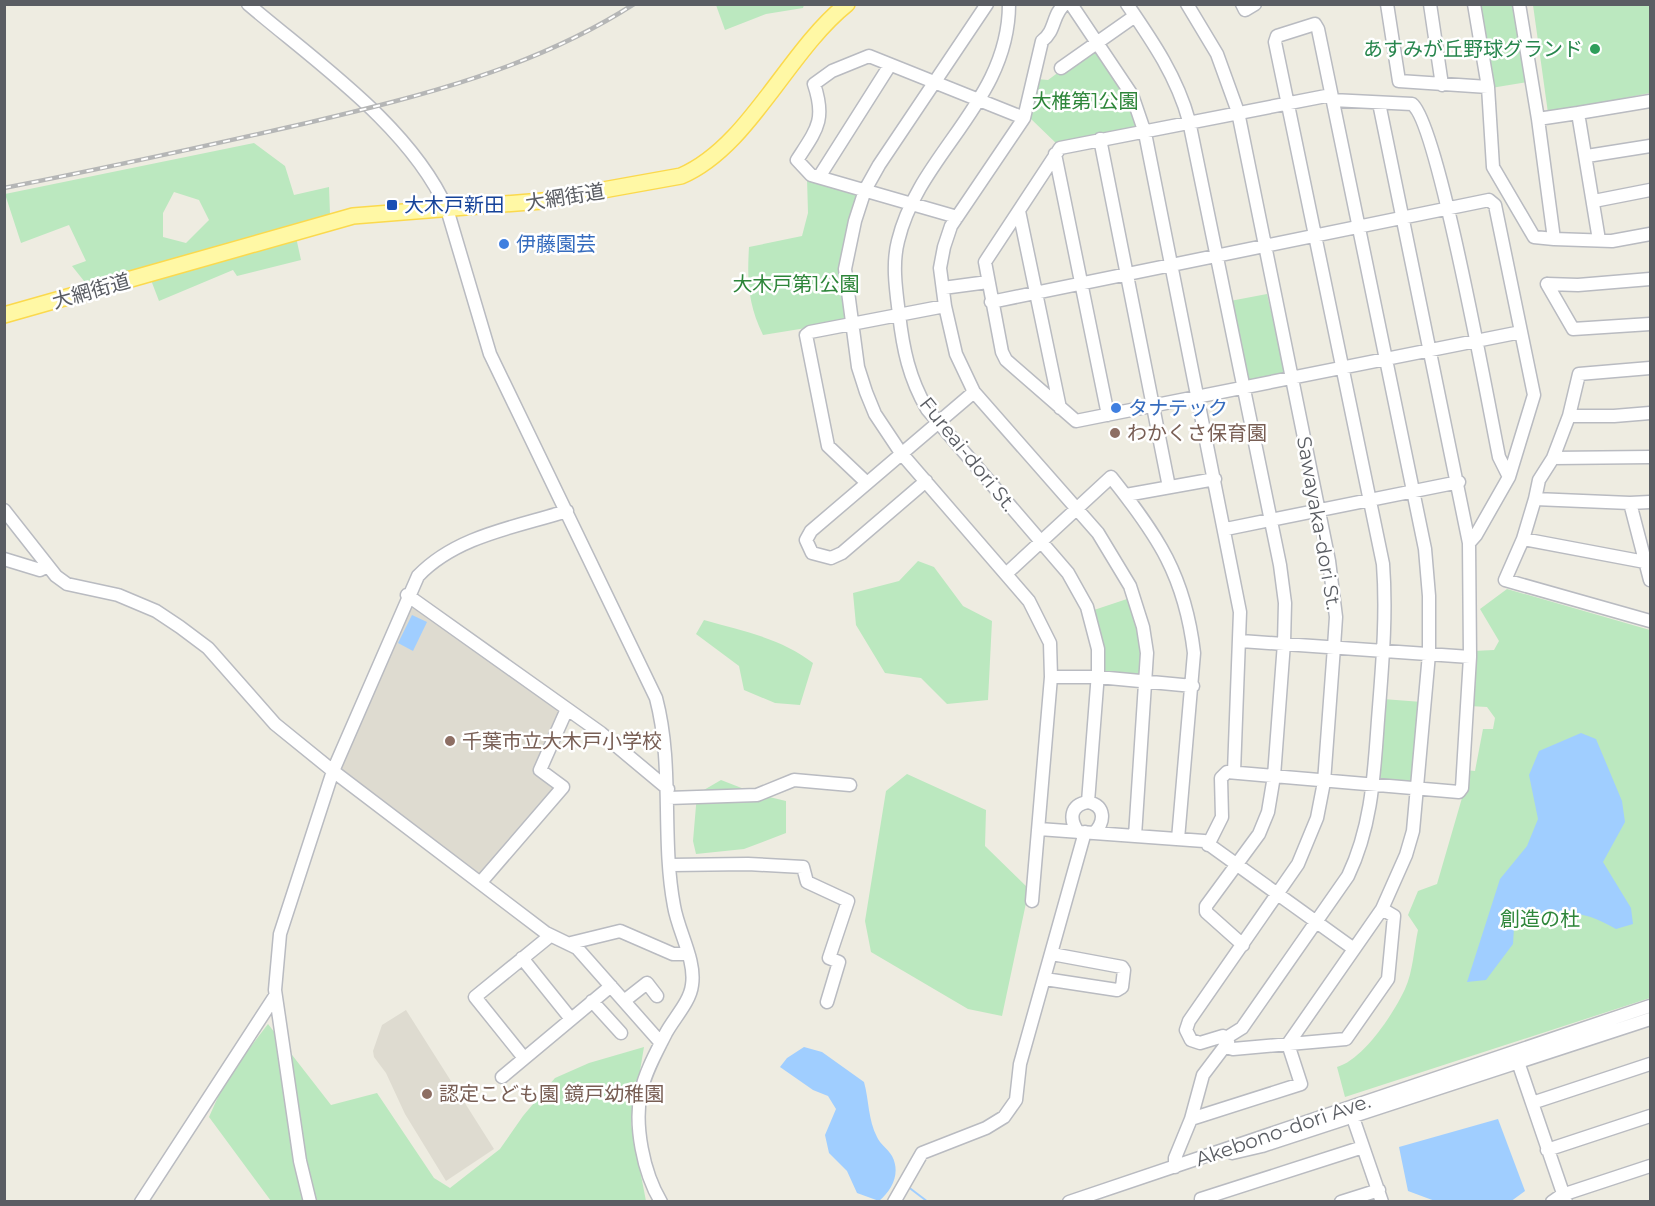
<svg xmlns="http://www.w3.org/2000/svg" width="1655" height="1206" font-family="Montserrat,'Noto Sans JP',sans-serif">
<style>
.education{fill:#dedbd0}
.green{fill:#bbe8bf;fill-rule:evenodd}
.water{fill:#a0ceff}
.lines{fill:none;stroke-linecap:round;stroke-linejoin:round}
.stream{stroke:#a0ceff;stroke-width:2}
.minor-casing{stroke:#b9bbc1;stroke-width:15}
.major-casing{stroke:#fbd94d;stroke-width:18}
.minor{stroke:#fff;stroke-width:12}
.major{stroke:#fff8a5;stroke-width:15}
.rail-casing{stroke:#b5b6b6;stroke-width:4.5}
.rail{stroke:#fff;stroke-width:2;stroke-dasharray:7;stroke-linecap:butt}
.leisure-dot{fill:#2e9e5b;stroke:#fff;stroke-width:2}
.transit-dot{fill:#1a4fb4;stroke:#fff;stroke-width:2}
.shop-dot{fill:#3f7fe0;stroke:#fff;stroke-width:2}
.education-dot{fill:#8d6e63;stroke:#fff;stroke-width:2}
.labels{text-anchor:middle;stroke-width:5;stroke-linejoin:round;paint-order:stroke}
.leisure-label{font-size:20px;fill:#27864d;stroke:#fff;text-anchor:end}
.park-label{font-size:20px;fill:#2e863a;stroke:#fff}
.street-label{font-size:20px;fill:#5a5d63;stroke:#fff}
.transit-label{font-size:20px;fill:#164399;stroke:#fff;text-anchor:start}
.shop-label{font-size:20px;fill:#366cbe;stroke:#fff;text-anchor:start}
.education-label{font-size:20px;fill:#785e54;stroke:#fff;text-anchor:start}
</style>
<rect width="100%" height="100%" fill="#eeece1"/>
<!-- education -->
<path class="education" d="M413,604L559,707L562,714L534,771L554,785V792L482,872L475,873L342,773L340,767L407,606Z
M406,1010L494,1149L446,1181L405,1114L386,1073L374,1057L373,1051L382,1025Z"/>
<!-- green -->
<path class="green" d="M716,5V4L804,5L803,8L766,14L725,30Z
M1477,5H1515L1527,82L1491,88Z
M1533,5H1650V93L1548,113Z
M1093,47L1121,82L1139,126L1136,129L1059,146L1030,118L1037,79L1048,80Z
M254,143L285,166L294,195L329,187L330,214L294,228L301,260L237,276L233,270L159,301L146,267L88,286L72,266L86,261L69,225L21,243L5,194ZM174,192L199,200L209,220L186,243L163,237V213Z
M807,178L858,193L842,279L845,319L843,322L763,335C748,304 747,281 749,247L802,236L808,213Z
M1267,294L1285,372L1280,377L1246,381L1230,301Z
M918,561L934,567L963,606L992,621L988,700L947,704L921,678L885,673L856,625L853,593L899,581Z
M1507,589L1650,630V998L1345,1097L1337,1067C1363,1060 1394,1013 1405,989C1413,972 1414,948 1418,930L1408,915L1418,891L1437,884L1464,791L1465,770L1475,771L1483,729H1493L1495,718L1487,707L1469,706L1473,651L1494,650L1499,641L1480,609Z
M1130,598L1141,636L1142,676L1102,673V641L1094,610Z
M704,620C742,631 781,638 813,663L800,705L775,703L744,690L739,666L696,634Z
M1383,699L1422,702L1415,781L1410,785L1375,779Z
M907,774L986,810L985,846L1029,889L1002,1016L968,1009L871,952L865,921L886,791Z
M721,780L757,794L786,801V833L744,849L696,854L693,841L697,794Z
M268,1024L331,1105L377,1093L434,1178L450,1188L500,1149L523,1116L555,1078L589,1063L644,1047L631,1124L646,1201H271L209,1117L226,1079Z"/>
<!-- water -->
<path class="water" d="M412,615L427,622L413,651L398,643Z
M1581,733L1596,739L1622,801L1625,822L1603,862L1631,908L1633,924L1616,929C1575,905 1557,912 1514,928L1513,944L1486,980L1467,982L1500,879L1527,846L1538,819L1529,775L1539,751Z
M804,1047L822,1052L864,1082C869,1100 868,1120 877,1137C880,1144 888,1149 892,1156C901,1173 892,1190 879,1201L857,1193L847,1171L829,1153L825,1135L836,1109L828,1096L813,1090L780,1067L787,1058Z
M1498,1119L1525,1191L1510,1202L1435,1201L1408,1191L1399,1147Z"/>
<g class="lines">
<!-- stream -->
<path class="stream" d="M907,1186L928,1202"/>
<!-- minor casing -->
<g class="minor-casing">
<path id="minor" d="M248,4C316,62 410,126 447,209L490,354L656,698C674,766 661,837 674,906C678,931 696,960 692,985C690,1002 674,1018 666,1033C657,1051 645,1072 641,1092C634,1125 643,1172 661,1202
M987,4L879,165L865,190L855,221L845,269L858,367L866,392L875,414L901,453L1029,601L1050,643L1051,677L1032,901
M1009,4C1009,102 919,153 898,241C892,264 896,290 899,314C903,349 909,378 927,409L1068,573L1087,607L1098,649V673L1088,802
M1065,4C1052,14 1056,31 1042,41L1024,118L951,226L944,247L940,268L945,306L956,354L974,392L1098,533L1130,586L1143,627L1147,653L1135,836
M1071,4L1132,95L1145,133L1240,612L1234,772
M1127,4C1153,42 1177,77 1189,121L1280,565L1285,603L1284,643L1274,776L1268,812L1259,834L1206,906V912L1243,945
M1242,4L1245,10L1255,4
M1387,4L1399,81L1488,87
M1430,4L1442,85
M1474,4L1488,87L1493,167L1534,237L1554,239
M1519,4L1538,119
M1061,68L1135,16
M1331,95L1060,148L985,262L1002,352L1006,360L1076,421L1521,332
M1332,100L1412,104C1438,122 1489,408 1499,457L1509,477
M1578,113L1538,119L1554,239L1612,241L1650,234
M1100,139L1169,487
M1055,154L1108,415
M1587,156L1650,146
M819,177L890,65
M1594,201L1650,190
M1019,211L1060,408
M957,217L811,175L797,160C817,129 826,120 814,84L832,71L869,56L1024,118
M1599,240L1578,113L1650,101
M1547,284L1573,329L1650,324
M1547,284L1578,285L1650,279
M943,288L988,282
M991,302L1489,200L1495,205L1534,395L1509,477L1476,535L1469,543
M1569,416L1579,374L1650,368
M1553,458L1569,416H1614L1650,413
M926,481L842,553L831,558L812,553L806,540L811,531L974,392
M867,483L828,446L806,335L810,332L945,306
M1126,495L1215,479
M1535,499L1539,480L1553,458L1650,457
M1650,502L1630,503L1650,580
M4,510L56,576L67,584L118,595L156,611L180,627L208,648L275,724L333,771L546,933L577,948L661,1043
M1226,529L1459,482
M1523,539L1535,499L1630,503
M4,559L40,570L48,566
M1645,562L1523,539L1505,580L1650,621
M1006,574L1111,477C1158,536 1185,576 1194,653L1178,839
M407,595L601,733L668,789
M1241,641L1470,657
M1051,677H1098L1193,686
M668,798L757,795L794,780L850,785
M1039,829L1204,841L1354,949
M1078,832C1069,819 1070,805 1088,802C1106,806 1105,822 1094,833
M1208,845L1222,817L1221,778L1227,772L1459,792L1462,788L1470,657L1469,543L1379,103
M671,865L748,864L803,867L807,882L848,901L829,958L839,962L827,1002
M481,882L563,787L540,770L567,709
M571,943L620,931L673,954H687
M522,958L571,1019
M1045,979L1117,990L1122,987L1124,970L1122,967L1052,954
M592,1001L621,1033
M624,1001L647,983L657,996
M1226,1047L1233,1049L1346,1039L1388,979L1394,916L1382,909
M524,1058L475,997L550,936
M1518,1062L1566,1202
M502,1077L611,986
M1532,1103L1650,1064
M1350,1109L1382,1202
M1191,1119L1301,1084L1288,1044L1382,909L1406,855L1413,831L1429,654V596L1425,549L1318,29L1315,24L1277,36L1275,42L1383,564C1387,616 1382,668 1378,720C1374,774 1372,826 1348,876L1242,1028L1226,1038
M1547,1150L1650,1116
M1232,1153L1262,1146L1650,1019
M1175,1167V1158L1191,1119L1203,1075L1228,1042L1223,1036L1200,1043L1191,1040L1186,1030L1189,1021L1298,864L1317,818L1324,782L1334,647L1336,617L1329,561L1238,112L1217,54L1187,4
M141,1202L275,996
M310,1202L300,1161L275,990L280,934L333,771L418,576C456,536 516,527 567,511
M894,1202L922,1153L986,1128L1004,1117L1016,1100L1020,1064L1085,832
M1069,1202L1650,1006
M1201,1202V1199L1363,1147
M1341,1202L1379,1190
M1552,1202L1562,1195L1650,1166"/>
</g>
<!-- major casing -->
<g class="major-casing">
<path id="major" d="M4,315L353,216L542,201L681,176C749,147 787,52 847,4"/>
</g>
<!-- minor -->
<use href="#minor" class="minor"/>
<!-- major -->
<use href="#major" class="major"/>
<!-- rail casing -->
<g class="rail-casing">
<path id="rail" d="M4,188C106,168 206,146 307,123C421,96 535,68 634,4"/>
</g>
<!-- rail -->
<use href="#rail" class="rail"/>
</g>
<!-- markers -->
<circle class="leisure-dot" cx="1595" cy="49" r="6"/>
<rect class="transit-dot" x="386" y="199" width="12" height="12" rx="3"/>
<g class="shop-dot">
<circle cx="504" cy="244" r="6"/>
<circle cx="1116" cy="408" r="6"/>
</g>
<g class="education-dot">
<circle cx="1115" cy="433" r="6"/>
<circle cx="450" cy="741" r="6"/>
<circle cx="427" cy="1094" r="6"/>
</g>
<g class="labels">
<!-- leisure labels -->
<g class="leisure-label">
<text x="1583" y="56">あすみが丘野球グランド</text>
</g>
<!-- park labels -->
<g class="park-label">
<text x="1085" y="108">大椎第1公園</text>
<text x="796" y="291">大木戸第1公園</text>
<text x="1540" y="926">創造の杜</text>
</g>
<!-- street labels -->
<g class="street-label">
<text transform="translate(565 197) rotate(-9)" y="7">大網街道</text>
<text transform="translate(91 291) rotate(-16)" y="7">大網街道</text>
<text transform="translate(968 454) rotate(51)" y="7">Fureai-dori St.</text>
<text transform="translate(1319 523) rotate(80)" y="7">Sawayaka-dori St.</text>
<text transform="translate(1283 1130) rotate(-19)" y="7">Akebono-dori Ave.</text>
</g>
<!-- transit labels -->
<g class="transit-label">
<text x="404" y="212">大木戸新田</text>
</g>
<!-- shop labels -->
<g class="shop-label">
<text x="516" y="251">伊藤園芸</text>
<text x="1128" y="415">タナテック</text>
</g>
<!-- education labels -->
<g class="education-label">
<text x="1127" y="440">わかくさ保育園</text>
<text x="462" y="748">千葉市立大木戸小学校</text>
<text x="439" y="1101">認定こども園 鏡戸幼稚園</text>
</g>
</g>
<!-- border -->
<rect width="1655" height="1206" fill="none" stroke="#5a5d63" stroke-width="12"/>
</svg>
